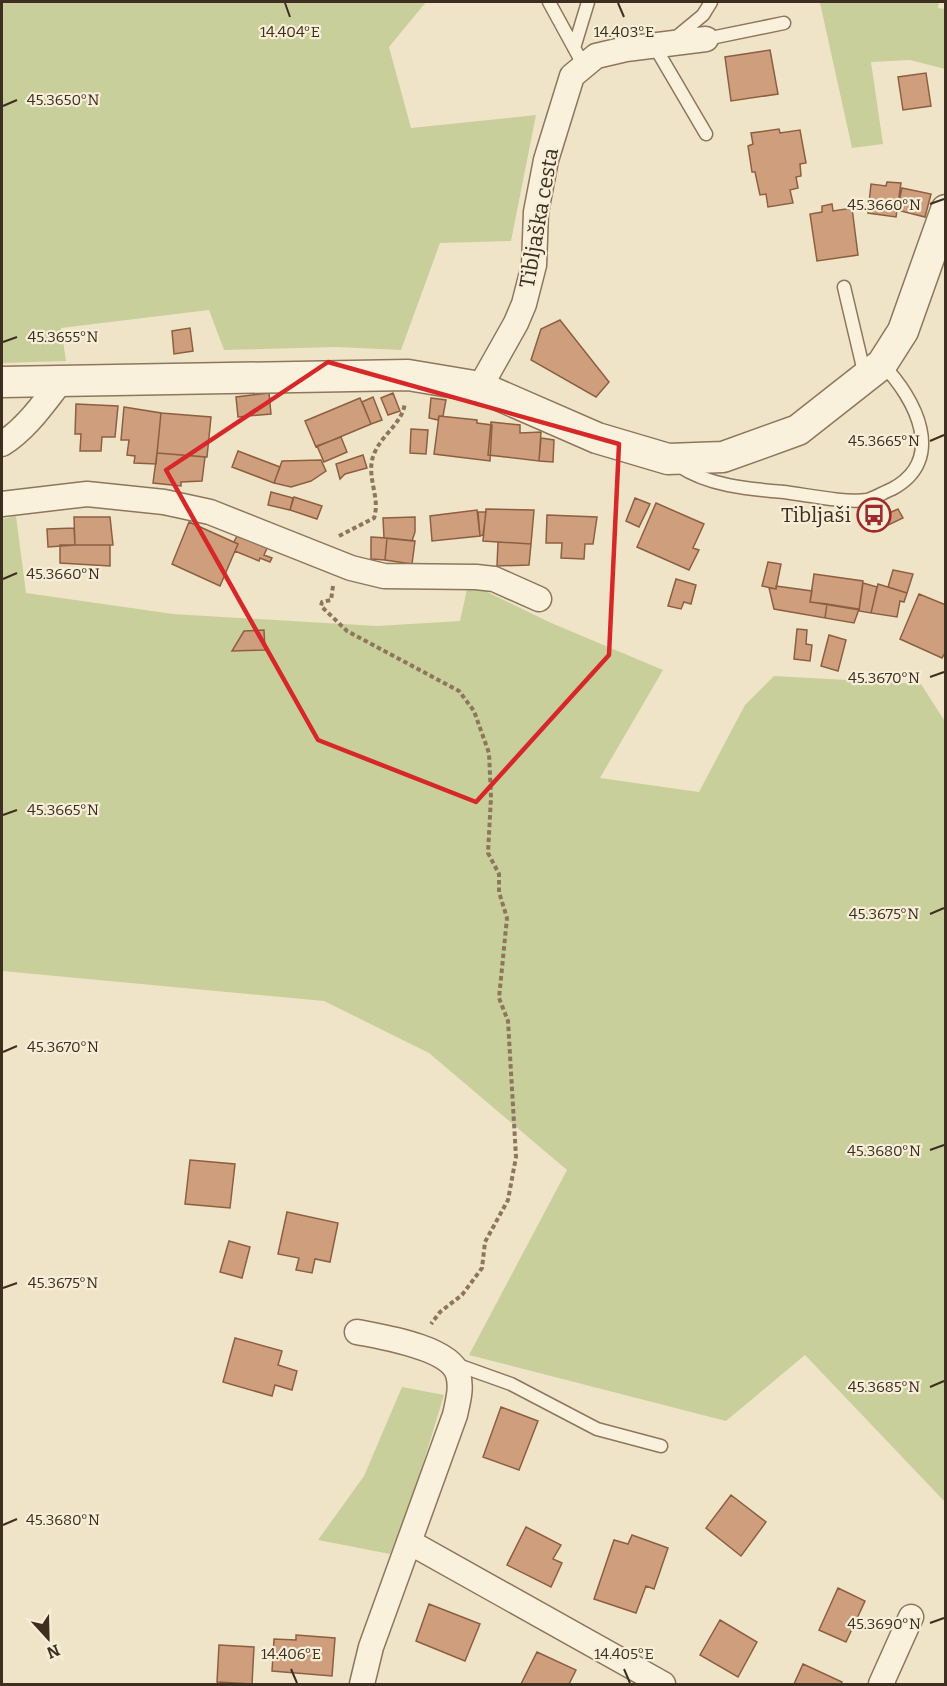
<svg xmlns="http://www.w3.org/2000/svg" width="947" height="1686" font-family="Bitter,serif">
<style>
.green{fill:#c9cf9b}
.building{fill:#cf9f7d;stroke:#8d5f41;stroke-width:1.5}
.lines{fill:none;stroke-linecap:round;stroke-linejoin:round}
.service-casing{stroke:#8d765c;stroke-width:15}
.minor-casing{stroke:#8d765c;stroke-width:27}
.tertiary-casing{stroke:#8d765c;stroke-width:33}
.path{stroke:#8d765c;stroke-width:4;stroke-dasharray:4.5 3;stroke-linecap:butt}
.service{stroke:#faf1dc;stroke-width:12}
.minor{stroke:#faf1dc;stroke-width:24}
.tertiary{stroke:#faf1dc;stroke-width:30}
.marked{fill:none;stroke:#d62828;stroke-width:4.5;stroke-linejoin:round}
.ticks{fill:none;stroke:#3d2e20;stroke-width:2}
.labels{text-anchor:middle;stroke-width:4.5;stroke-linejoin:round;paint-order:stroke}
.street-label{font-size:21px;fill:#3d2e20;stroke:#f7eed8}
.poi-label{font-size:21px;fill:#3d2e20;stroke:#f7eed8;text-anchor:end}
.ticks-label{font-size:15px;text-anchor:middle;fill:#3d2e20;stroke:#f7eed8;stroke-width:4.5;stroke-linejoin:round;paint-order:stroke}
</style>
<rect width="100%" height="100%" fill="#f0e4c8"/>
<!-- green -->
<path class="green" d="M2,2H426L389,47L411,128L536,115L511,241L440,243L401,350L336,347L224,350L209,310L61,328L66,361L2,363Z
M823,2H939L938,8L945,9V69L910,60L871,62L883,144L852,148L820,3Z
M16,516L26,593L173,614L377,626L460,621L467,589L479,588L549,622L663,670L600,778L699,792L745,705L774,676L921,684L946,723L945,1502L805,1355L726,1421L469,1355L567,1170L429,1053L324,1001L2,971V519Z
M402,1387L444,1395L415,1490L390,1554L318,1540L364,1476Z"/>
<!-- building -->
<path class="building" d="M770,50L778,94L731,101L725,57Z
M926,73L931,106L903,110L898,77Z
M779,129L780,133L800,130L806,163L800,164L801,176L796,177L798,188L790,190L793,203L768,207L766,194L760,195L755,172H752L748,146L753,144L751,133Z
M887,182L901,183L896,217L868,213L871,184L886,186Z
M902,188L931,194L925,217L897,210Z
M832,204L833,211L852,208L858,255L817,261L810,214L822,212V206Z
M560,320L609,382L596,397L531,360L541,329Z
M190,328L193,351L174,354L172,331Z
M269,393L271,414L238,417L236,397Z
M393,393L400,411L388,415L381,398Z
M373,397L382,420L371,424L362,402Z
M360,398L371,424L316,447L305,421Z
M431,398L446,400L443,416H439L438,420L429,418Z
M76,404L118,406L115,437H102L101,451H80L81,434H75Z
M124,407L161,413L156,464L134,463L135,456L127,455L129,440H121Z
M161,413L211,417L207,457L157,453Z
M439,416L477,420V423L492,425L490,461L434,454Z
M491,422L520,425V433L541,432L539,461L488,455Z
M411,429L428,430L426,454L410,453Z
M341,437L347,452L324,462L317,446Z
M541,438L554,440L553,462L539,461Z
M238,451L280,467L274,483L232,467Z
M157,453L205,457L202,481L181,482V486L153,483Z
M363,455L367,468L345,474L340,479L336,464Z
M321,460L326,471L311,481L291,487L274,483L282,461Z
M271,492L293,498L290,510L268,505Z
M294,497L322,506L317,519L290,510Z
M635,498L650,504L639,527L626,521Z
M656,503L704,524L693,548L699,550L689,570L637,547Z
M486,509L534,510L531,544L483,541Z
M898,509L903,518L882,528L878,518Z
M477,510L480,536L432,541L430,516Z
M478,512H486L483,535L480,536Z
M547,515L597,517L593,544H585L584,559L561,558L562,543H546Z
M74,517H110L113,545H75Z
M415,517V532L412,541L384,538L383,518Z
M189,522L238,544L220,586L172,564Z
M74,528L75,545L48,547L47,529Z
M238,534L268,546L264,555L272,558L270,562L260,558L259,561L235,551L238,544L234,542Z
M371,537L387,538L385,560L371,559Z
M387,538L415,541L412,564L385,560Z
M498,542L531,544L529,565L497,566Z
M60,545H110V566L60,563Z
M768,562L781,564L776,589L762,586Z
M893,570L913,574L907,593L888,587Z
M814,574L863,581L859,610L810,602Z
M676,579L696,585L691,604L684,602L681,609L668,606Z
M863,583L877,587L871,613L859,611Z
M878,584L907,593L904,602L900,601L897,617L871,613Z
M776,586L812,591L810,602L827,604L825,618L774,609L769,588L776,589Z
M919,594L946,605V651L942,658L900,639Z
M827,604L859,609L854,623L825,618Z
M797,629L807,630L806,644L812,645L810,661L794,659Z
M264,630L265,650L232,651L244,631Z
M829,635L846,640L838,671L821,666Z
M190,1160L235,1164L230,1208L185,1204Z
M287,1212L338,1223L330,1262L315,1259L312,1273L296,1270L299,1258L278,1254Z
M229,1241L250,1247L242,1278L220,1272Z
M235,1338L282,1351L278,1365L297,1371L292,1390L275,1385L272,1396L223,1382Z
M501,1407L538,1421L519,1470L483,1457Z
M731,1495L766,1522L741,1556L706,1528Z
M526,1527L561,1545L553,1559L562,1563L551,1587L507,1565Z
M632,1535L668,1548L654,1589L646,1586L636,1613L594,1599L614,1540L628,1544Z
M838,1588L865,1601L846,1642L819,1630Z
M429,1604L480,1624L465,1661L416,1641Z
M720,1620L757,1642L738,1677L700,1655Z
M296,1635L335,1638L332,1676L272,1671L274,1639L296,1640Z
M219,1645L254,1647L252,1684L217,1682Z
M537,1652L576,1670L569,1684H521Z
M803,1664L842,1682L840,1684H794Z"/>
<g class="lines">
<!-- service casing -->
<g class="service-casing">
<path id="service" d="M549,2L584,66
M674,39L703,15L711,2
M706,39L784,23
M655,47L706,134
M574,48L588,2
M844,287L865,376
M679,466C709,486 749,489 784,492C808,495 844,503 867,500C875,498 884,492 892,489C947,460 916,399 882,364
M455,1364L511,1384L597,1429L661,1446"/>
</g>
<!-- minor casing -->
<g class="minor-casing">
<path id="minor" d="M480,387L516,323L524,304L534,265L536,212L546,160L572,76L596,56L626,49L706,39
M2,444C27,428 43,404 61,381
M2,504L87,494L164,502L210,512L351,568L384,576L476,577L494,579L539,599
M357,1332C382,1337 449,1347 458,1374C462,1388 458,1401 455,1415L371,1647L362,1684
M411,1543L663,1684
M881,1684L911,1617"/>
</g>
<!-- tertiary casing -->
<g class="tertiary-casing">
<path id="tertiary" d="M2,382L408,375L480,387L597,438L668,459L723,457L798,430L882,364L903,331L946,210"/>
</g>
<!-- path -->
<path class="path" d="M339,536L374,518C381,497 365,476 374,454C382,434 402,424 405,403
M333,586L331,600L322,602L321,606L347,631L459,691L474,711L489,753L491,797L488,853L499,874V892L507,918L499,998L508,1021L516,1157L508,1200L485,1242L482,1268L462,1295L440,1312L431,1324"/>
<!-- service -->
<use href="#service" class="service"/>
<!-- minor -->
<use href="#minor" class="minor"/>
<!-- tertiary -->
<use href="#tertiary" class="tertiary"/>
</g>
<!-- marked area -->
<path class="marked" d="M328,362L619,444L609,655L476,802L318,740L166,470Z"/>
<!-- ticks -->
<path class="ticks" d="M285,3L290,17M618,3L624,17M3,106L17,100M930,204L944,199M3,342L17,337M930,441L944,435M3,579L17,573M930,677L944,672M3,815L17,810M930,914L944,908M3,1052L17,1046M930,1150L944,1145M3,1288L17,1283M930,1387L944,1381M3,1525L17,1519M930,1623L944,1618M291,1669L297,1683M624,1669L630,1683"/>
<!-- icons -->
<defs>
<g id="bus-ring" transform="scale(1.725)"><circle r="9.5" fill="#f7eed8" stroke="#9e2a2b" stroke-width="1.5"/><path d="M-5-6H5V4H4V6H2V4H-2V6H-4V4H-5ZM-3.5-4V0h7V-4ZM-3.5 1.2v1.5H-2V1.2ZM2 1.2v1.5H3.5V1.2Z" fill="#9e2a2b"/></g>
</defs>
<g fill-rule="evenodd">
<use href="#bus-ring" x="874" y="515"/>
</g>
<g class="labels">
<!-- street labels -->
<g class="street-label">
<text transform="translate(539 218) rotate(-80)" y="7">Tibljaška cesta</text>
</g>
<!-- poi labels -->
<g class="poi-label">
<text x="851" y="522">Tibljaši</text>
</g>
</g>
<g class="ticks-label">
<text x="624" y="37">14.403°E</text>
<text x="290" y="37">14.404°E</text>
<text x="63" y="105">45.3650°N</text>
<text x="884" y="210">45.3660°N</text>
<text x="63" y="342">45.3655°N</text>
<text x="884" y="446">45.3665°N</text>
<text x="63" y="579">45.3660°N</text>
<text x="884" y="683">45.3670°N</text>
<text x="63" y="815">45.3665°N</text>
<text x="884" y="919">45.3675°N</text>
<text x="63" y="1052">45.3670°N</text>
<text x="884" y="1156">45.3680°N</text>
<text x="63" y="1288">45.3675°N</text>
<text x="884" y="1392">45.3685°N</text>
<text x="63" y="1525">45.3680°N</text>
<text x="884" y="1629">45.3690°N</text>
<text x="291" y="1659">14.406°E</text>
<text x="624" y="1659">14.405°E</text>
</g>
<!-- border -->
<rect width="947" height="1686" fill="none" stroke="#3d2e20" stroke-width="6"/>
<!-- north arrow -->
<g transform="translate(48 1638) rotate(158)" stroke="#f7eed8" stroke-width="4.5" paint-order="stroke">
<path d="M0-4.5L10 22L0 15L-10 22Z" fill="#3d2e20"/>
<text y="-9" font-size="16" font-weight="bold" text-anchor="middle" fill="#3d2e20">N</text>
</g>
</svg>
